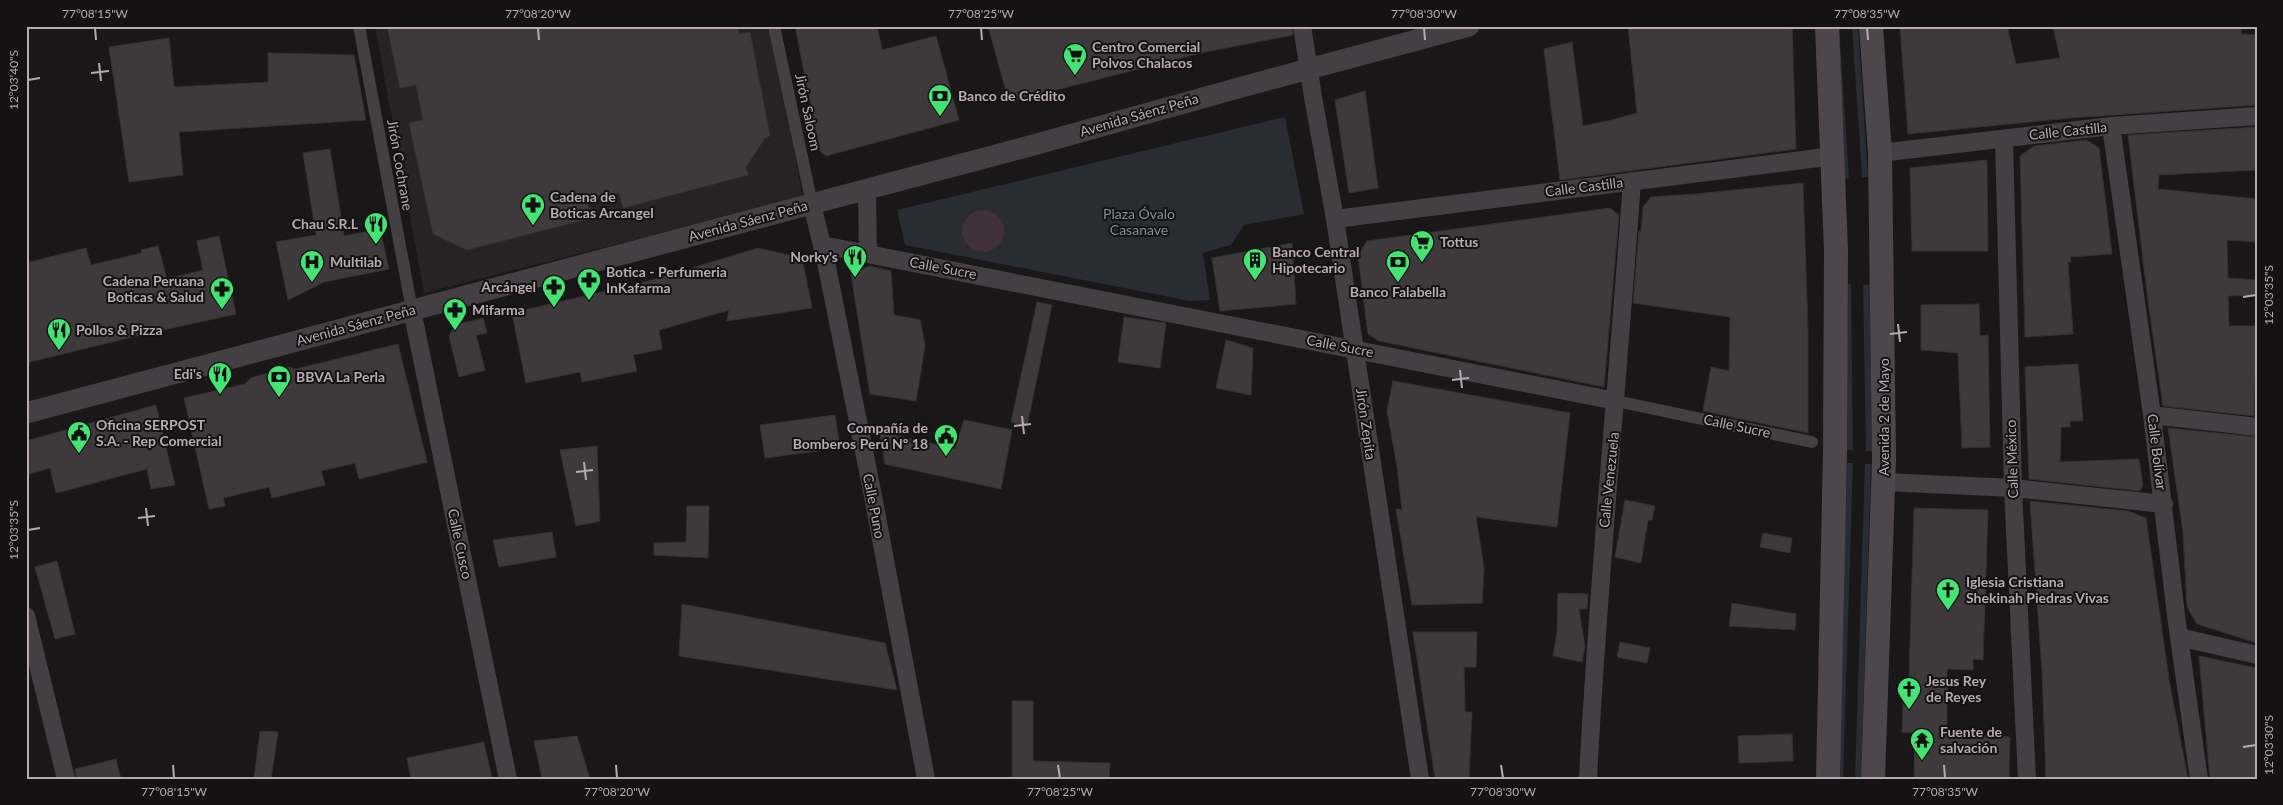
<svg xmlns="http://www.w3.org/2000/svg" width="2283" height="805" font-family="Lato,sans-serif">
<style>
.built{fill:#262324}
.green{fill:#292c32}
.water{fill:#41313f}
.building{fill:#3e393b;stroke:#353132}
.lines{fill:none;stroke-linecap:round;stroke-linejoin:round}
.pedestrian{stroke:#443f42;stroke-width:12}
.minor{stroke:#443f42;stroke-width:18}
.tertiary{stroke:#443f42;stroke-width:21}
.secondary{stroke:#4d464b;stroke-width:24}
.ticks{fill:none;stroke:#b8aab3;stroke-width:2}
.labels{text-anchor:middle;stroke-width:4;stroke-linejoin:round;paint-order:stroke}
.poi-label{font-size:14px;font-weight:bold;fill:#b8aab3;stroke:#141213;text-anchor:start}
.street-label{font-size:14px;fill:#b8aab3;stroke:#141213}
.park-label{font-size:14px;fill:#838ca1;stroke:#141213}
.neatline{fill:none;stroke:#b8aab3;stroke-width:2}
.ticks-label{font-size:12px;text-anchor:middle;fill:#b8aab3}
</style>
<rect width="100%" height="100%" fill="#191718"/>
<!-- built -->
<path class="built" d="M375,26H770L803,197L424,293Z"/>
<!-- green -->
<path class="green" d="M1833,26H1839L1849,178L1843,179Z
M1852,26H1858L1868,177H1862Z
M1285,117L1304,214L1244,225L1231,245L1203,253L1210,300L1190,301L905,245L897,210Z
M1846,284H1851L1853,450H1847Z
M1863,285H1870L1872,451H1866Z
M1847,463H1853L1843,779H1837Z
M1865,464H1871L1861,779H1855Z"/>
<!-- water -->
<path class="water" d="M962 231a21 21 0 1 1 42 0a21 21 0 1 1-42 0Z"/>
<!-- building -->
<path class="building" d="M387,26H737L739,34L750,32L770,136L765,138L746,167L748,175L623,208L619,193L587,202L592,218L467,250L433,234L409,123L423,120L416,85L400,88Z
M795,26H877L882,50L936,36L959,120L826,156L820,151Z
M988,26H1292L1293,35L1205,52L1009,102Z
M1628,26H1792L1796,149L1560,180L1544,49L1572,42L1583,126L1612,120L1637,113Z
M1900,26H2007L2016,64L2060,58L2053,26H2241V34L2257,35V105L2070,118L1908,134Z
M169,38L174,87L268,82V53L354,55L366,120L179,132L183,175L129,182L109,47Z
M1365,91L1378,188L1349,193L1335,100Z
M2257,127V170L2159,175L2158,189L2257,199V242L2227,240L2228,278L2257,280V295L2228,296L2229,326H2257L2254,416L2163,406L2148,301L2128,135Z
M2086,140L2099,148L2112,254L2070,257L2071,262H2068L2073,334L2025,337L2020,156L2034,146Z
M330,149L344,236L380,229L389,269L324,282L288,300L276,242L316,235L303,153Z
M1987,160L1988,251H1912L1910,168Z
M1803,183L1808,329V433L1703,411L1711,367L1729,371L1730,317L1633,303L1639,231L1641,232L1643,207L1651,197L1695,194Z
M1610,208L1619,215L1604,387L1379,341L1368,334L1358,255L1367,241Z
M219,236L236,314L140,335L26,363V263L86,248L91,265L142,253L141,250L158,246L167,279L203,270L197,241Z
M1292,243L1296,304L1220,311L1212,258Z
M758,248L802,258L812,308L727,321L729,310L659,330L662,349L633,355L637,371L582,382L580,372L526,383L512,313L649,281Z
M870,266L891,271L894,315L920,320L925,346L916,401L870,394L851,274Z
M1037,302L1052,305L1027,426L1011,422Z
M1979,304L1980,336L1988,335L1990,447L1962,448L1958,353L1921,350V305Z
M1124,317L1166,323L1160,368L1118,362Z
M483,318L487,333L476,335L485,370L459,377L449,336L455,325Z
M1226,340L1253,348L1251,395L1216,388Z
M398,344L427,462L359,479L355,463L321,471L325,485L272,498L269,487L223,498L225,506L209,509L184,398L245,384L251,378L288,367L296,369Z
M2078,364L2083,421H2070V427H2061L2060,462L2139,459L2143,485L2140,491L2029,479L2025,367Z
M1393,381L1570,413L1557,527L1476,517L1484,568L1482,603L1412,605L1396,509L1402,510L1397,466L1387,411Z
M156,405L175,485L151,489L147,469L56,493L50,468L26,475V441Z
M835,415L840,448L765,458L760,425Z
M964,420L1012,430L1001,489L885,464L880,432L955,449Z
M2168,428L2257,437V643L2197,624L2187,607L2183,532Z
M597,446L600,521L576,526L560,450Z
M1625,500L1655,506L1652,520H1648L1641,563L1615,557Z
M2030,501L2128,511L2146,518L2169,680L2188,779H2046L2042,671Z
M687,506H709L708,558L654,555V543L686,542Z
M1914,508L1988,510L1983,660L1973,659V670L1947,669V734L2010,737L2009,779H1914L1915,733L1902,732L1904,678L1909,679Z
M552,532L556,557L499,567L493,540Z
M1763,533L1792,538L1790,553L1760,547Z
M57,561L75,634L55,639L35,567Z
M1558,593L1588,594L1587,609H1579L1585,647L1582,662L1553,656L1557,632Z
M1732,603L1796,614L1795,630L1729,626Z
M682,604L885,643L897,690L679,656Z
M1413,632H1477L1476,667H1464L1465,712H1472L1469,778H1435Z
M1620,642L1650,648L1647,663L1617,657Z
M2199,656L2257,668V779H2210Z
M1012,701H1033V761L1110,763L1109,779H1012Z
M260,731L278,732L271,779H254Z
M1792,734L1793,761L1739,763L1738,736Z
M577,736L590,779H542L534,741Z
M484,742L492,779H411L407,758Z
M116,759L121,779H76L75,769Z"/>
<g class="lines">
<!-- pedestrian -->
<path class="pedestrian" d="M359,26L412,310
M774,26L812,204
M1616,401L1812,442"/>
<!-- minor -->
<path class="minor" d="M1302,26L1313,97L1335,219L1420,779
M2111,126L2152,415L2177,623L2199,779
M2004,139L2013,488L2027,779
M1880,153L2111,126L2257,116
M867,189L868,254
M812,204L826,262L873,496L926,779
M1335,219L1834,156
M822,245L1616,401
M412,310L508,779
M2152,415L2257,427
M1884,482L2013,488L2164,504
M26,616L66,779
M2179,637L2257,655
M1588,779C1598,579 1618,380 1632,181"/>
<!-- tertiary -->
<path class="tertiary" d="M26,413L1037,144L1242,87L1469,26"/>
<!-- secondary -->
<path class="secondary" d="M1827,26L1836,251L1835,452L1828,779
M1871,26L1880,153L1884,459L1873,779"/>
</g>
<!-- ticks -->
<path class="ticks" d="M95,28L96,40M538,28L539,40M981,28L982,40M1424,28L1425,40M1867,28L1868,40M99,63L101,81M91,73L109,71M28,80L40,78M2243,297L2256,295M1898,324L1900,342M1890,334L1907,332M1460,370L1462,388M1452,380L1469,378M1022,416L1024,434M1014,426L1031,424M584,462L586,480M576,472L593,470M146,508L148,526M138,518L155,516M28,530L40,528M2243,747L2256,745M173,765L174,778M616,765L617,778M1058,765L1060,778M1501,765L1503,778M1944,765L1945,778"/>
<!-- icons -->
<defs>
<g id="supermarket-pin" transform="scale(1.25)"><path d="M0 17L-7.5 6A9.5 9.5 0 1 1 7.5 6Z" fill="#43e474" stroke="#141213"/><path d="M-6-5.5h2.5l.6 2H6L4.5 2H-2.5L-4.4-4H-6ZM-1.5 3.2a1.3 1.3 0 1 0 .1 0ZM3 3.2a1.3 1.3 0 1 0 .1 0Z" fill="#111"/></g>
<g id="bank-pin" transform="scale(1.25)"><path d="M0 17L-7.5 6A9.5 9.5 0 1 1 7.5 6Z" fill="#43e474" stroke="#141213"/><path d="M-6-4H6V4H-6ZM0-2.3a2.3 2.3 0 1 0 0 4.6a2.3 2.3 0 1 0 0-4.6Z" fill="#111"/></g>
<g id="pharmacy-pin" transform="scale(1.25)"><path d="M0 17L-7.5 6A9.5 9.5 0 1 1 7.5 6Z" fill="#43e474" stroke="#141213"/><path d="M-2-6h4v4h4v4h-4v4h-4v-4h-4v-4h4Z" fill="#111"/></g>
<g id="restaurant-pin" transform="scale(1.25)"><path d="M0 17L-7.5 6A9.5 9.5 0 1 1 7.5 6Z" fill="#43e474" stroke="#141213"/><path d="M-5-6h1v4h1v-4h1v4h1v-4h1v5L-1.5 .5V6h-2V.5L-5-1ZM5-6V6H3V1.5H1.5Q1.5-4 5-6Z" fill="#111"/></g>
<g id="building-pin" transform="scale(1.25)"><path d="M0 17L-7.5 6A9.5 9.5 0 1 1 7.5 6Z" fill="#43e474" stroke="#141213"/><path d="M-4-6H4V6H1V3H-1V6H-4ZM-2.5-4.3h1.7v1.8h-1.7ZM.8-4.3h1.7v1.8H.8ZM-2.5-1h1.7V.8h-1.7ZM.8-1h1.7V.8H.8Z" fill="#111"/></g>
<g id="hospital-pin" transform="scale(1.25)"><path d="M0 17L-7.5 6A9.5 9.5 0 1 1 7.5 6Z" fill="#43e474" stroke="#141213"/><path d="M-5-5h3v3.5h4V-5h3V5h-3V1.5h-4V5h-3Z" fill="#111"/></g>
<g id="civic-pin" transform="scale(1.25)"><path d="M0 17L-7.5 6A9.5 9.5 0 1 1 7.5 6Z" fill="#43e474" stroke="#141213"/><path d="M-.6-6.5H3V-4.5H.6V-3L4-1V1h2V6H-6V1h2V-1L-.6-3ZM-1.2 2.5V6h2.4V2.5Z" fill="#111"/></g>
<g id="church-pin" transform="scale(1.25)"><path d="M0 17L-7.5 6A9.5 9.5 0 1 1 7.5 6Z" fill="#43e474" stroke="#141213"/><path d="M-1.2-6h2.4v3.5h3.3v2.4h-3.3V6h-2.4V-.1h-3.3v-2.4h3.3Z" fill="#111"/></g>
<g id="temple-pin" transform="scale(1.25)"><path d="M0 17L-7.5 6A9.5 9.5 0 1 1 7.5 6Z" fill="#43e474" stroke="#141213"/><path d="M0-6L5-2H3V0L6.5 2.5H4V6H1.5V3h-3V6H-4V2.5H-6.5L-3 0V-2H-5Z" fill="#111"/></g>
</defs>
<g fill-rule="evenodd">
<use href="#supermarket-pin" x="1075" y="55"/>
<use href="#bank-pin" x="940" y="96"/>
<use href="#pharmacy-pin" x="533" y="205"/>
<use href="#restaurant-pin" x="376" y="224"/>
<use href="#supermarket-pin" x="1422" y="242"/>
<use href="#restaurant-pin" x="855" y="257"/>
<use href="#building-pin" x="1255" y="260"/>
<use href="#hospital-pin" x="312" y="262"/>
<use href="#bank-pin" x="1398" y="262"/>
<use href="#pharmacy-pin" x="589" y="280"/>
<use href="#pharmacy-pin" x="554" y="287"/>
<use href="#pharmacy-pin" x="222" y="289"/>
<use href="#pharmacy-pin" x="455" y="310"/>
<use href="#restaurant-pin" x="59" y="330"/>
<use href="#restaurant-pin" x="220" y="374"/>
<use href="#bank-pin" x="279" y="377"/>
<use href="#civic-pin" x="79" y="433"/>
<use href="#civic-pin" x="946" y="436"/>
<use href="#church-pin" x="1948" y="590"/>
<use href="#church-pin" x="1909" y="689"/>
<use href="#temple-pin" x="1922" y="740"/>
</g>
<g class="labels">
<!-- poi labels -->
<g class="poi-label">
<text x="1092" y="52">Centro Comercial<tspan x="1092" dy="16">Polvos Chalacos</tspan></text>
<text x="958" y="101">Banco de Crédito</text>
<text x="550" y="202">Cadena de<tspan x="550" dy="16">Boticas Arcangel</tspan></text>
<text x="358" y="229" text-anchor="end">Chau S.R.L</text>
<text x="1440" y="247">Tottus</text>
<text x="1272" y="257">Banco Central<tspan x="1272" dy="16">Hipotecario</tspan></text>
<text x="838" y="262" text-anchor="end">Norky's</text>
<text x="330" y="267">Multilab</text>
<text x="606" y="277">Botica - Perfumeria<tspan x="606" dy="16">InKafarma</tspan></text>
<text x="204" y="286" text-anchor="end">Cadena Peruana<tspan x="204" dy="16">Boticas &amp; Salud</tspan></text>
<text x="536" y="292" text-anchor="end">Arcángel</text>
<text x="1398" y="297" text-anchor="middle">Banco Falabella</text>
<text x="472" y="315">Mifarma</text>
<text x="76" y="335">Pollos &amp; Pizza</text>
<text x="202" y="379" text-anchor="end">Edi's</text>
<text x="296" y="382">BBVA La Perla</text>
<text x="96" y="430">Oficina SERPOST<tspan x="96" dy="16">S.A. - Rep Comercial</tspan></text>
<text x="928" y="433" text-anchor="end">Compañía de<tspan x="928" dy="16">Bomberos Perú Nº 18</tspan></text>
<text x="1966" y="587">Iglesia Cristiana<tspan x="1966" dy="16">Shekinah Piedras Vivas</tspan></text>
<text x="1926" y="686">Jesus Rey<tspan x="1926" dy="16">de Reyes</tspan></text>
<text x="1940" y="737">Fuente de<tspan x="1940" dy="16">salvación</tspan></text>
</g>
<!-- street labels -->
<g class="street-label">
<text transform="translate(808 112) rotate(78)" y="5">Jirón Saloom</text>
<text transform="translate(1139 115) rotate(-16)" y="5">Avenida Sáenz Peña</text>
<text transform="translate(2068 131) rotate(-6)" y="5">Calle Castilla</text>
<text transform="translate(400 165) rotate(80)" y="5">Jirón Cochrane</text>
<text transform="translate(1584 187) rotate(-7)" y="5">Calle Castilla</text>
<text transform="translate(748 221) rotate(-15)" y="5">Avenida Sáenz Peña</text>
<text transform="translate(943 268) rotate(11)" y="5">Calle Sucre</text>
<text transform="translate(356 325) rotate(-15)" y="5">Avenida Sáenz Peña</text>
<text transform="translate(1340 346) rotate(11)" y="5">Calle Sucre</text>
<text transform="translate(1884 417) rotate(-90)" y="5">Avenida 2 de Mayo</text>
<text transform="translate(1366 424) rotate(82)" y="5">Jirón Zepita</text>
<text transform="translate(1737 426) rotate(12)" y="5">Calle Sucre</text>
<text transform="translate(2157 452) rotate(83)" y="5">Calle Bolívar</text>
<text transform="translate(2012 459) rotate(-92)" y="5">Calle México</text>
<text transform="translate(1609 480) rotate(-84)" y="5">Calle Venezuela</text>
<text transform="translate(874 506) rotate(79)" y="5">Calle Puno</text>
<text transform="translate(460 544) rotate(78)" y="5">Calle Cusco</text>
</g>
<!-- park labels -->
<g class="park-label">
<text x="1139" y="219">Plaza Óvalo<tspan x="1139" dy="16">Casanave</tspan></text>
</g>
</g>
<!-- border -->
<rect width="2283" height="805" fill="none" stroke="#141213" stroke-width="55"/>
<rect x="28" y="28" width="2228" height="750" class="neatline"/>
<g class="ticks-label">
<text x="95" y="18">77°08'15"W</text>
<text x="538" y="18">77°08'20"W</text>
<text x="981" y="18">77°08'25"W</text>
<text x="1424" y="18">77°08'30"W</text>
<text x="1867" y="18">77°08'35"W</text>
<text transform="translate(14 80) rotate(-90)" y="4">12°03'40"S</text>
<text transform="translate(2269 295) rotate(-90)" y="4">12°03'35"S</text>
<text transform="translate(14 530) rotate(-90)" y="4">12°03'35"S</text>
<text transform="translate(2269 745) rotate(-90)" y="4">12°03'30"S</text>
<text x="174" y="796">77°08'15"W</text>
<text x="617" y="796">77°08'20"W</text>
<text x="1060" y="796">77°08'25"W</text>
<text x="1503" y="796">77°08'30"W</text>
<text x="1945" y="796">77°08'35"W</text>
</g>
</svg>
